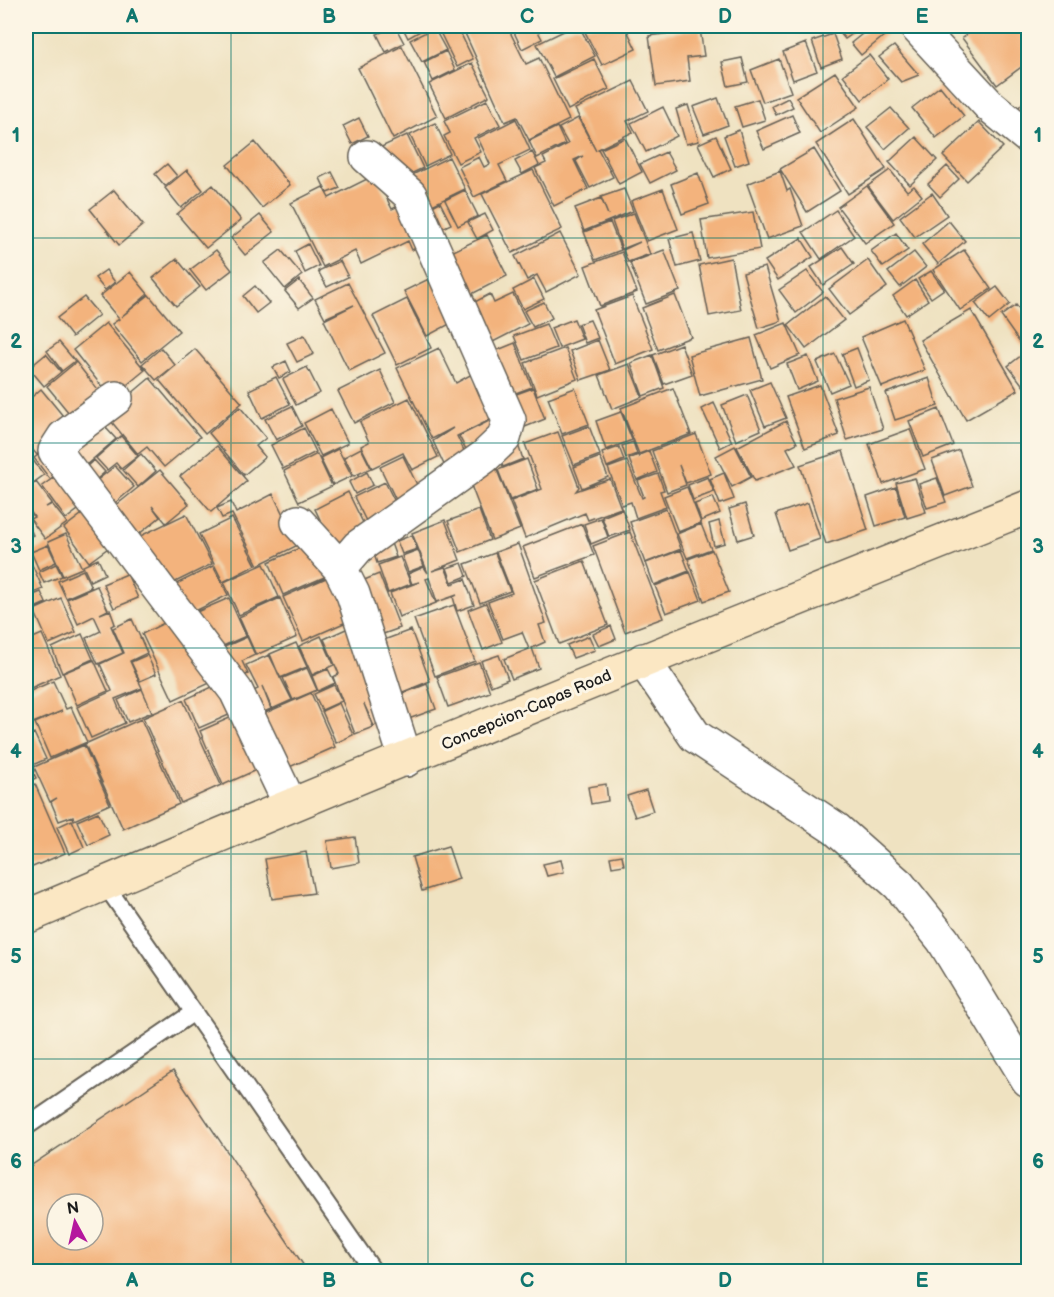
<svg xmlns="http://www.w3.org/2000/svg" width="1054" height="1297" font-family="'Balsamiq Sans',sans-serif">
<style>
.building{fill:#f3b37d;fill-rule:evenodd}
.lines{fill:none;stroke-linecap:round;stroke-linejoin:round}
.service-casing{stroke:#666156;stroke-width:20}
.minor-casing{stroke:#666156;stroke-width:36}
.secondary-casing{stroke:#666156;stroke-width:36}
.service{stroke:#fff;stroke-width:16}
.minor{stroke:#fff;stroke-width:33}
.secondary{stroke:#fbe7c3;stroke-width:33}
.grid{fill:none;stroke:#0f766e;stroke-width:1.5;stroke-opacity:0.55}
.labels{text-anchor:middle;stroke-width:6;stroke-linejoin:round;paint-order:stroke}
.street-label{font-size:16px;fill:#1c1c1c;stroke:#fcf5e5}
.neatline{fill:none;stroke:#0f766e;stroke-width:2}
.grid-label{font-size:20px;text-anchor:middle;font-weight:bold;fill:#0f766e}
</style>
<rect width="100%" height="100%" fill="#fcf5e5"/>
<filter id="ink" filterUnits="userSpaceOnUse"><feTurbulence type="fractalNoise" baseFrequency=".0167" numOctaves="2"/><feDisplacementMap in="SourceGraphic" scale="12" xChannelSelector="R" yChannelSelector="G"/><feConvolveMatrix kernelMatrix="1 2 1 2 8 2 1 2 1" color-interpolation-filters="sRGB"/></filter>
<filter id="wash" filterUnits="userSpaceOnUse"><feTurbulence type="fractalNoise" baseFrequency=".008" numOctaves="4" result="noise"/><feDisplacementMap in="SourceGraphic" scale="24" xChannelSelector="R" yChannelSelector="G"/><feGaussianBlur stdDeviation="1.35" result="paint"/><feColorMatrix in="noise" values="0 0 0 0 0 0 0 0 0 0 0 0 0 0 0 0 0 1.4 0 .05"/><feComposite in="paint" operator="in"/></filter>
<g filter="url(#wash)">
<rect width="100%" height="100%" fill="#efe2c1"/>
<g id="blocks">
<!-- building -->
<path class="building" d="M395,26L404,43L386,52L377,34Z
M402,26H420L422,30L408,38Z
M437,26H457L473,59L457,67Z
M475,26H507L526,64L539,58L569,120L529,140L517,117L505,122L464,31Z
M511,26H535L542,39L522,49Z
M574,26H579L595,56L554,77L537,44Z
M582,26H625L636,49L602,65Z
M834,26H864L845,39Z
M872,26H885L890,31L861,55L851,43Z
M979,26H1028V62L997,85L962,38Z
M434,28L446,50L422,62L410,40Z
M700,29L704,56L687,58L690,81L656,86L649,36Z
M833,34L842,59L821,67L812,41Z
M806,43L817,71L793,80L783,52Z
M402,46L437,116L393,139L358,68Z
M894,46L919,75L901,82L879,57Z
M446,51L455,70L433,81L424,62Z
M869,55L888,79L862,100L843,75Z
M742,58L748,82L728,86L722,62Z
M594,59L609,89L568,110L553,79Z
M779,59L791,92L763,102L751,70Z
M472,63L489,96L446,118L429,84Z
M835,72L859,107L820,133L796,97Z
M633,81L648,111L627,121L633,132L598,149L613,177L590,188L576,161L583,156L574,160L588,189L554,206L535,168L546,163L543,157L568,144L559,128L578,118L596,151L575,109Z
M940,86L964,116L936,138L912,108Z
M1028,96V124L1015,112Z
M718,98L728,125L704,134L693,107Z
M788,98L793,107L776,115L772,106Z
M758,99L765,120L742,127L735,106Z
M487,100L500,125L474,138L481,152L458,163L444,136L450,133L444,121Z
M688,105L699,141L686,144L676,109Z
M663,107L677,136L646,152L631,123Z
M891,108L909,128L885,149L867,127Z
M792,115L800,133L764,149L756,131Z
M359,118L368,136L352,144L343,126Z
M516,119L530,150L499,165L507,181L474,197L459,167L479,157L484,167L490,164L478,138Z
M854,119L886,169L848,194L816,144Z
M979,122L1003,147L967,181L943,156Z
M435,123L450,154L425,166L410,135Z
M557,127L565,144L537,158L529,141Z
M739,130L749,161L735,166L724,136Z
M407,135L423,168L396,181L379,148Z
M716,136L731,169L714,177L698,144Z
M916,137L937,160L910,185L889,162Z
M625,138L642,172L619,184L601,149Z
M255,142L290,185L262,208L227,165Z
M814,149L840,191L807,212L780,169Z
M532,152L539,165L522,174L515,161Z
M666,152L676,170L650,183L640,164Z
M449,157L465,189L426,208L410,176Z
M167,164L177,176L165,186L155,174Z
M947,166L959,179L940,197L928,184Z
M187,170L203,190L181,208L165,188Z
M533,170L562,229L512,253L482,194Z
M890,170L907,191L914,186L922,196L893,219L868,186Z
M780,171L787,191L790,189L803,226L767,239L747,184Z
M332,172L340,188L327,193L320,178Z
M698,173L709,204L682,214L671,184Z
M375,175L392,209L409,201L429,241L412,250L408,241L361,264L355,251L323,267L291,203L323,187L329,198Z
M213,185L241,220L206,248L177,214Z
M867,186L894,223L865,243L838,207Z
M624,189L633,211L584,231L575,208L601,198L608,215L601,197Z
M663,189L678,229L647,241L631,201Z
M114,190L143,225L119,245L90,209Z
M465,190L478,216L458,226L445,200Z
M932,193L947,215L915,237L900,217Z
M440,202L451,224L434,232L423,211Z
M836,210L854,236L821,259L803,232Z
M753,212L760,249L707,258L701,220Z
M634,213L650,254L628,262L623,250L640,242L622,249L612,221Z
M485,214L493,230L477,239L468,222Z
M260,215L274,232L245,255L231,238Z
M949,221L965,241L938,264L922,244Z
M610,222L621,250L595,260L584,232Z
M560,233L581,274L546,292L537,275L527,280L515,256Z
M693,233L700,261L677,267L669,239Z
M896,233L908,250L883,267L871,251Z
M487,235L507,276L466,297L445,255Z
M801,238L813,257L778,280L765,261Z
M308,244L319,266L305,273L295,251Z
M842,247L854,264L823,285L811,267Z
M216,250L232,270L206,290L190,270Z
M281,250L302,275L285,289L264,263Z
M664,250L680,291L646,304L630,263Z
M964,250L991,289L960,310L933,270Z
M622,252L637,292L600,306L585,266Z
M914,252L926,267L900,287L888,272Z
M731,258L741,310L709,316L699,265Z
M177,259L200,287L176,306L153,278Z
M868,260L887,287L849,315L829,289Z
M340,261L348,277L327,287L318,271Z
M765,267L781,321L759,328L743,273Z
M106,270L115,282L105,290L95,278Z
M807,271L823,292L796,313L779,290Z
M931,271L944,289L931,298L918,279Z
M130,272L148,294L121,317L149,295L179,331L142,361L112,324L119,319L100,296Z
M441,273L463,317L427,336L404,291Z
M534,279L544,299L523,309L513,290Z
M299,280L313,298L299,308L285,291Z
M915,280L928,300L906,315L893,296Z
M348,283L385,353L349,371L324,320L354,305L325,318L315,299Z
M255,286L269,303L256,313L243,296Z
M997,287L1010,304L989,321L975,303Z
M490,294L494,303L513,294L528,324L487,345L467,306Z
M675,295L691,337L658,350L642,308Z
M632,296L653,349L615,364L594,310Z
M825,296L844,320L806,349L788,325Z
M84,297L99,315L72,337L57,318Z
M407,299L431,348L397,365L373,316Z
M544,302L552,318L533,327L524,311Z
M1016,305L1028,322V347L1025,350L1001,316Z
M971,310L1018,390L966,420L920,340Z
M574,319L582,339L559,348L551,328Z
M903,319L925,370L882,387L861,337Z
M590,320L598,338L585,343L578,324Z
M106,323L145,370L111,398L73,350Z
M786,323L800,355L770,368L756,335Z
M546,324L556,348L524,360L514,336Z
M304,335L314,354L297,362L287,343Z
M751,338L762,379L700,396L689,355Z
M598,340L610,370L581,380L570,351Z
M59,342L75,361L62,371L47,351Z
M515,343L532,387L505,397L488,354Z
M681,344L692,374L664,384L653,355Z
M161,348L175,365L156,380L142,364Z
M439,348L456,383L472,374L494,418L457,436L469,461L447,471L433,441L453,428L432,439L397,368Z
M565,348L577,379L537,395L525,363Z
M857,348L869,380L854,386L842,354Z
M195,349L242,403L205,434L159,380Z
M1028,350V392L1008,366Z
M46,354L61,372L44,386L29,368Z
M835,354L849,384L830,392L817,362Z
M652,355L664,388L643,396L631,363Z
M808,356L818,381L797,390L787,364Z
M286,361L291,372L279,378L273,367Z
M76,362L107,402L78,424L47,386Z
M629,364L642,397L612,409L599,375Z
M307,367L320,393L296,405L283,379Z
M380,370L395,402L354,423L338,391Z
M276,377L290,404L262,418L249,390Z
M150,378L200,437L164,467L147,447L138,454L106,415Z
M929,378L938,406L895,420L886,393Z
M770,382L786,418L765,426L750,390Z
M820,385L839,435L805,448L786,397Z
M869,387L883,429L847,440L834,398Z
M533,388L545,419L520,429L508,397Z
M575,388L589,424L562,434L548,398Z
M673,388L691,434L639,454L621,408Z
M41,389L72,427L37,455L26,442V402Z
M747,395L761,430L736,441L722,405Z
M409,398L438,457L412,470L403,453L372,468L361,446L369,442L360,422Z
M714,403L732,442L720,448L702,409Z
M292,406L302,426L276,440L265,419Z
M240,407L266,438L256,446L265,457L244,475L209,433Z
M331,409L348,443L321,456L304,423Z
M939,409L953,445L923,457L909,421Z
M621,412L632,440L606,450L596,421Z
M96,417L116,439L78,472L72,436L80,446Z
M493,419L502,437L468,453L459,436Z
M786,421L797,443L787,448L796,465L755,481L737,447Z
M589,426L600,455L574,465L562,436Z
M304,428L316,452L283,469L271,445Z
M910,429L925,469L883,484L869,444Z
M558,432L579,487L576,491L610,479L621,508L588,520L585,513L525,538L511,501L542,489L525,444Z
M696,434L711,474L686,483L679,465L686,485L667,492L652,451Z
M121,436L138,456L121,469L116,463L107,470L96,458Z
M517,442L523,459L503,467L497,450Z
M633,442L637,454L626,458L622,446Z
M26,446L32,455L26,461Z
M217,446L247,481L211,512L180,476Z
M735,446L751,477L732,487L716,456Z
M50,447L66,468L50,479L34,458Z
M619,447L624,460L607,467L602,453Z
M361,448L371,468L354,476L344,457Z
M338,449L352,476L333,485L320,458Z
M959,450L972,486L945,496L932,460Z
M649,451L657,472L637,480L629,459L638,455L639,458V455Z
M843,451L868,530L826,544L800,465Z
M141,454L156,471L138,487L123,470Z
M317,454L332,486L299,502L284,471Z
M403,456L421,493L398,504L380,467Z
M600,457L608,477L582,488L574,467Z
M32,459L44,475L26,488V463Z
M527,459L538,489L510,500L498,470Z
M94,460L105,472L89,486L78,474Z
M627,461L642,498L644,497L638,481L658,474L664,490L660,491L666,507L636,518L631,502L622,505L608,468Z
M495,465L520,529L492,540L467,475Z
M115,466L134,487L109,508L90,486Z
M67,468L90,501L66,519L42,486Z
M160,470L189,504L166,523L152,506L160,517L133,539L109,511Z
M367,472L373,485L355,494L349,482Z
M724,473L734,499L720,504L710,479Z
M708,477L714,492L693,500L688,485Z
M915,478L926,512L907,518L896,483Z
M937,478L946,502L927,508L919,484Z
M36,482L52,503L46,507L52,504L67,523L45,539L30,519L34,517L26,505V490Z
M385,482L401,514L370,529L354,497Z
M687,487L701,523L678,532L664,496Z
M896,487L905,517L876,526L867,497Z
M348,492L370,537L336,553L315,509Z
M273,494L298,545L258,565L232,514L222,518L217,508L231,502L236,513Z
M713,497L720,513L701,521L695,504Z
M808,503L820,539L788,550L776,514Z
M745,504L754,535L738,540L729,509Z
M94,505L119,540L89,562L64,528Z
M622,509L630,530L609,537L602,517Z
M666,509L681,549L645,563L630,522Z
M479,510L490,540L460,552L448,521Z
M186,514L212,564L161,589L136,538Z
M232,518L256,565L223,582L199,534Z
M601,518L608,537L591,544L584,524Z
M26,519L33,535L26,538Z
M445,520L460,560L432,571L445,567L452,584L465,579L474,605L457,611L453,597L457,595L437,602L429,578L426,579L436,603L399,617L390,593L419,582L412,584L408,574L424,567L428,573L412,533Z
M719,521L725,543L714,546L709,524Z
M582,524L594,555L535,577L523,547Z
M701,524L711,549L687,558L677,534Z
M630,532L663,618L625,632L593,546Z
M66,534L82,568L63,576L48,542Z
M412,535L417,549L402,554L397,541Z
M315,541L329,575L283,595L269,562Z
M391,543L396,557L377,563L373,551Z
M518,544L546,623L539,625L545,642L532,648L539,668L512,679L504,659L529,649L522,632L503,639L488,602L512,593L496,552Z
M48,545L56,562L39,570L31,552Z
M418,550L424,566L408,572L402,556Z
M681,550L689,571L654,585L646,563Z
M712,550L729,592L704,601L688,559Z
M495,553L510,591L480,603L465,564Z
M400,557L411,584L388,593L378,565Z
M29,558L43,589L26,596V559Z
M98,559L105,574L90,581L83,566Z
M584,561L608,625L559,644L535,580Z
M462,563L467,576L452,582L447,568Z
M56,564L62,576L44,583L39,572Z
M264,564L279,597L239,615L224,582Z
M213,566L228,595L185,616L170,587Z
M83,570L91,587L66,598L58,581Z
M690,572L701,600L666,613L655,586Z
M127,574L138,598L114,608L103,584Z
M379,574L400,628L372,638L352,585Z
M333,575L353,619L303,641L283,597Z
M97,586L108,610L100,614L110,610L115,624L111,626L123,653L98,664L86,638L101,631L94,616L78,624L67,599Z
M41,592L46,603L32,609L26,598Z
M61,598L76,632L49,644L34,610Z
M229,598L246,636L209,652L192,614Z
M280,598L297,637L256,655L239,617Z
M486,603L502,642L483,650L468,610Z
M454,605L475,661L435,676L414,619Z
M26,609L34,627L26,630Z
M178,616L210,683L173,700L142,634Z
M132,619L147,653L130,661L142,688L115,699L125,723L91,738L77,707L112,691L100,664L124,653L113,628Z
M357,624L392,718L374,726L364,704L373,727L355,734L333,677L339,674L324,639Z
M611,626L616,639L599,646L593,634Z
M411,630L430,681L393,696L373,644Z
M42,634L60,675L26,690V641Z
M82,634L93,659L62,673L52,648Z
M321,636L334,665L312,675L299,646Z
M589,636L595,650L573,658L567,645Z
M247,637L255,655L242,661L248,674L230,682L213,652Z
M296,643L307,667L280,678L270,654Z
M147,655L156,674L140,681L131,662Z
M269,655L292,700L272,709L262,686L271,709L254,716L245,695L258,689L246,665Z
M499,655L508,679L491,686L481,661Z
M94,660L108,691L77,705L63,673Z
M479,662L490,692L448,707L437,677Z
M307,668L317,690L293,700L283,678Z
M328,669L335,683L318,691L312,676Z
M53,681L66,709L71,707L87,742L50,758L35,723L62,711L28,725L26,719V693Z
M225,681L238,711L199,728L186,699Z
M427,684L436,709L403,721L394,697Z
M334,685L342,701L322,710L314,694Z
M142,689L152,712L128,722L118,700Z
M311,693L335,747L278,772L254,718Z
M183,700L221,785L181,803L143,718Z
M339,703L353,735L336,743L322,711Z
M241,713L265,766L223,785L200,731Z
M141,719L179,804L123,829L85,744Z
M34,733L46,759L30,766L36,778L26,783V737Z
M84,745L110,804L74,820L73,816L59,821L51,802L57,798L50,802L34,767Z
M35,784L65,853L28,869L26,863V788Z
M606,784L608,801L591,804L588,787Z
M646,790L653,811L635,817L627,796Z
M98,812L109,835L88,845L77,821Z
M72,820L84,847L69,854L57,827Z
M355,837L359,863L331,868L327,841Z
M448,846L459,879L422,891L412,857Z
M306,852L314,893L272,899L265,859Z
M622,855L624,865L612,867L610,857Z
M561,860L564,872L547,876L543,864Z
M173,1071L308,1272H26V1169ZM57,1204H93V1240H57Z"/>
</g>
</g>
<g filter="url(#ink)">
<use href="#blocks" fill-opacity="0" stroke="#666156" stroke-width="1.5"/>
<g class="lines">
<!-- service casing -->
<g class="service-casing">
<path id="service" d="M104,883L374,1272
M26,1127L194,1012"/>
</g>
<!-- minor casing -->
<g class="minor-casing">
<path id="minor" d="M916,26L989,105L1028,137
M367,157L410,195L509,420L504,438L484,457L358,547L340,568L353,594L406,760
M116,398L64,437L55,451L236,691L290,804
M298,522L340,568
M643,660L695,736L836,829L899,885L943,940L1028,1080"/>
</g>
<!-- secondary casing -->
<g class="secondary-casing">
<path id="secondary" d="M26,917C358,775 693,640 1028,507"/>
</g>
<!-- service -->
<use href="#service" class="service"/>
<!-- minor -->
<use href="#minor" class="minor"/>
<!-- secondary -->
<use href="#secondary" class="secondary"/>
</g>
</g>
<!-- grid -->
<path class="grid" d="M231,26V1272M428,26V1272M626,26V1272M823,26V1272M26,238H1028M26,443H1028M26,648H1028M26,854H1028M26,1059H1028"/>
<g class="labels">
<!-- street labels -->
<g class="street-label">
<text transform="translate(526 709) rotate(-23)" y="6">Concepcion-Capas Road</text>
</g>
</g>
<!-- margin -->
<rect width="1054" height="1297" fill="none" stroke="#fcf5e5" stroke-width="66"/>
<!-- north arrow -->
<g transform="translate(75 1222) rotate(352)"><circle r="28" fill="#fcf5e5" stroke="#a29e95" stroke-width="1.5"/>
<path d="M0-4.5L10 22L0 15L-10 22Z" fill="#b5179e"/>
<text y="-9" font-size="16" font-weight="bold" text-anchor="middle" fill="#1c1c1c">N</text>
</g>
<rect x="33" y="33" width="988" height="1231" class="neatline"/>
<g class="grid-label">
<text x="132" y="23">A</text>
<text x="329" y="23">B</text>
<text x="527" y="23">C</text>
<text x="725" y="23">D</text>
<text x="922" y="23">E</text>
<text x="16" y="142">1</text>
<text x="1038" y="142">1</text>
<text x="16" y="348">2</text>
<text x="1038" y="348">2</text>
<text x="16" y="553">3</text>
<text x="1038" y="553">3</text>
<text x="16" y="758">4</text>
<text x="1038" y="758">4</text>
<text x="16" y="963">5</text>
<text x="1038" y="963">5</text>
<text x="16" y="1168">6</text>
<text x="1038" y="1168">6</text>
<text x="132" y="1287">A</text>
<text x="329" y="1287">B</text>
<text x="527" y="1287">C</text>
<text x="725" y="1287">D</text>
<text x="922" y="1287">E</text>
</g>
</svg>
